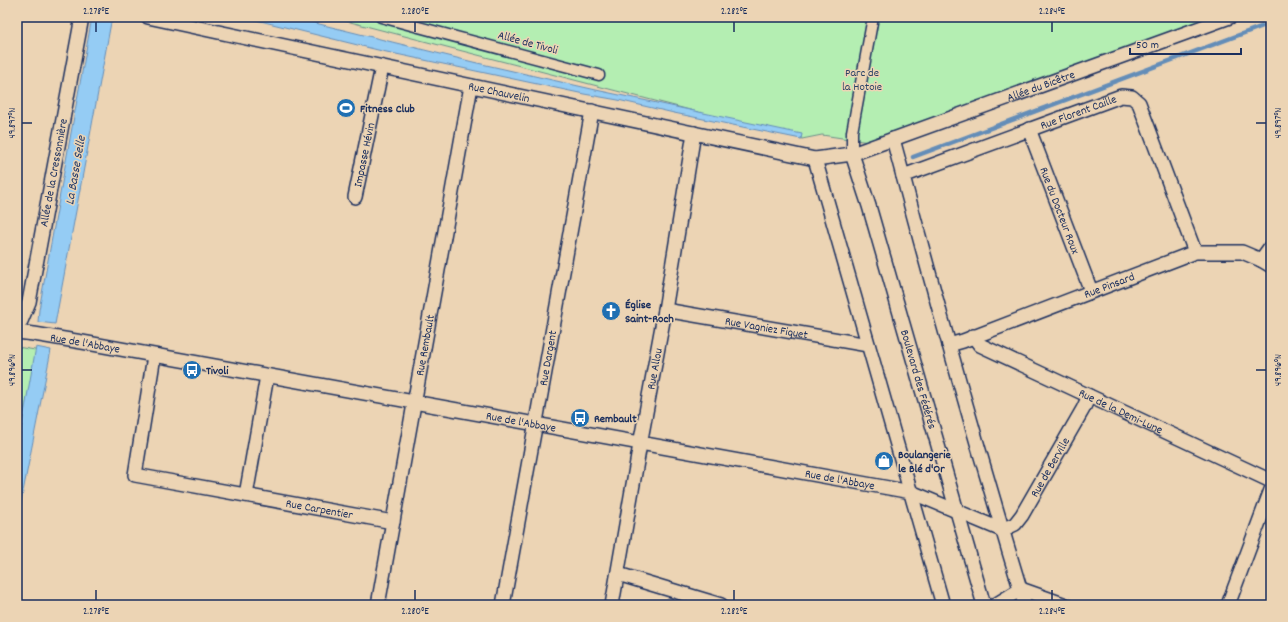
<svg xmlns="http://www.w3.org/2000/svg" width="1288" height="622" font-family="Dekko,sans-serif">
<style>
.green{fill:#b4eeb2;stroke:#688e88}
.water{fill:#95ccf4;stroke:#648db8}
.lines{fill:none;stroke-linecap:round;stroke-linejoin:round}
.stream{stroke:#648db8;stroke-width:4.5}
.pedestrian-casing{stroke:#1b2f5e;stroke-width:13}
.minor-casing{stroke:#1b2f5e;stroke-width:16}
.pedestrian{stroke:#ecd4b4;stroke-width:10}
.minor{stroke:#ecd4b4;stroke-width:13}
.ticks{fill:none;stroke:#1b2f5e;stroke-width:1.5}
.labels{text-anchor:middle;stroke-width:3;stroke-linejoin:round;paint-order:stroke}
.street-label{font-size:12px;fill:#1b2f5e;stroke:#ecd4b4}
.park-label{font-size:12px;fill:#2a4266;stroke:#ecd4b4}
.poi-label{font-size:12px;font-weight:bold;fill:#1b2f5e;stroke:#ecd4b4;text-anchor:start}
.water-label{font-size:13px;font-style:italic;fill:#273f6d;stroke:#ecd4b4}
.neatline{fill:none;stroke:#1b2f5e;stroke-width:1.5}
.ticks-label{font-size:10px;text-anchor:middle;fill:#1b2f5e}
</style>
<rect width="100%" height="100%" fill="#ecd4b4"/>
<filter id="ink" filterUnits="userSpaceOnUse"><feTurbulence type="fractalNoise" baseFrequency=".025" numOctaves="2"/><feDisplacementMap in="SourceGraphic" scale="8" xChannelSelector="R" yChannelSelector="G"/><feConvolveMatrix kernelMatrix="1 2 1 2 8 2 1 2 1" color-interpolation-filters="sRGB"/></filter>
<g filter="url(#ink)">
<!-- green -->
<path class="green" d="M331,17H1216L869,142L822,135L802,139Z
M17,347L41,351L17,435Z"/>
<!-- water -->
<path class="water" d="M92,17H112L55,324L38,322L39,310Z
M244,17H291L473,62L596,90L802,134L801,139L674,113L618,100L584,94L382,51Z
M36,347L51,350L17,522V452Z"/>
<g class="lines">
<!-- stream -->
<path class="stream" d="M913,157L1271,23"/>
<!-- pedestrian casing -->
<g class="pedestrian-casing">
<path id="pedestrian" d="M381,17L599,75
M852,154V132L873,17"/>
</g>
<!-- minor casing -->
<g class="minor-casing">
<g id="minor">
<path id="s1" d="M148,17L815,159L852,154L1230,17"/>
<path id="s2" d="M1029,129L1091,291"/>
<path id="s3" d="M893,139L903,176L1121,96L1132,97L1139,103L1195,252"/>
<path id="s4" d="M852,154L869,206L984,605"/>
<path d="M815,159L943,605"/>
<path d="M903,176C941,320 982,463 1025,605"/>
<path id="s5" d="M355,197L382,67"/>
<path d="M1261,260L1271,246"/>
<path id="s6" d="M665,310L868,345"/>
<path id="s7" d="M17,325L21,321L29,302L82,17"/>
<path id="s8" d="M17,332L34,334L82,342L911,492L1002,530L1015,524L1022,515L1083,409L1089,396"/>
<path id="s9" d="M973,336L980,345L1271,481"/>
<path id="s10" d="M949,345L963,341L1195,252H1242L1261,260L1271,266"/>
<path id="s11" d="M154,356L135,475L393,522"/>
<path d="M246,495L267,376"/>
<path d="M618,574L721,605"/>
<path id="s12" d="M378,605L471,86"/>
<path id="s13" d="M503,605L592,111"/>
<path id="s14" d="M612,605L639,450L665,310L694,133"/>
<path d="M995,605L1021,589L1066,605"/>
<path d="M1228,605L1271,490"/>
</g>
</g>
<!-- pedestrian -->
<use href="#pedestrian" class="pedestrian"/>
<!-- minor -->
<use href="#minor" class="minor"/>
</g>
</g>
<!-- ticks -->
<path class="ticks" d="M96,22V32M415,22V32M734,22V32M1052,22V32M22,123H32M1256,123H1266M22,370H32M1256,370H1266M96,590V600M415,590V600M734,590V600M1052,590V600"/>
<!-- icons -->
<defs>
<g id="stadium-disc" transform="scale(1)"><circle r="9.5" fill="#1f6fb2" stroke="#ecd4b4"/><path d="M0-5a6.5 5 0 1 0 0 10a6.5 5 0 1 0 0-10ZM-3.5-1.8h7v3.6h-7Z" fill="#fff"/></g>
<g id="church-disc" transform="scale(1)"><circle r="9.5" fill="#1f6fb2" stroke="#ecd4b4"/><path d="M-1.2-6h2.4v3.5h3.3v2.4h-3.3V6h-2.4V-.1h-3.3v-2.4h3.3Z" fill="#fff"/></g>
<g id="bus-disc" transform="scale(1)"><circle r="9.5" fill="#1f6fb2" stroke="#ecd4b4"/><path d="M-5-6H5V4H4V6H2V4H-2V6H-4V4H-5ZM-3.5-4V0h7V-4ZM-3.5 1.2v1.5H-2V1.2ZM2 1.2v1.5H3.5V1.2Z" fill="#fff"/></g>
<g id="shop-disc" transform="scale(1)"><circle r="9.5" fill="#1f6fb2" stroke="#ecd4b4"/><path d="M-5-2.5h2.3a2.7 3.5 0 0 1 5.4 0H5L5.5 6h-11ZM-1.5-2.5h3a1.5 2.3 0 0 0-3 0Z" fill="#fff"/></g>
</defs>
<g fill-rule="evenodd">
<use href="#stadium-disc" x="346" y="108"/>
<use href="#church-disc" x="611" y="311"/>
<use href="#bus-disc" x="192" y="370"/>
<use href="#bus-disc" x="580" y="418"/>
<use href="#shop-disc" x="884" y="461"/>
</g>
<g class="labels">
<!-- street labels -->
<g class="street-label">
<text transform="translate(528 42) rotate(15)" y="4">Allée de Tivoli</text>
<text dy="4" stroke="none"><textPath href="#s1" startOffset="920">Allée du Bicêtre</textPath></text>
<text dy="4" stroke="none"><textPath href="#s1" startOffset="359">Rue Chauvelin</textPath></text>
<text dy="4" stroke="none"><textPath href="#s3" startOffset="225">Rue Florent Caille</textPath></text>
<text dy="4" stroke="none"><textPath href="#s5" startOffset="43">Impasse Hévin</textPath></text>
<text dy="4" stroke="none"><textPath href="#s7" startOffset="158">Allée de la Cressonnière</textPath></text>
<text dy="4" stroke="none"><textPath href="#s2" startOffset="87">Rue du Docteur Roux</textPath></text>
<text dy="4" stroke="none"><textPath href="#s10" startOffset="171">Rue Pinsard</textPath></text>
<text dy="4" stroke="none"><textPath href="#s6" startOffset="103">Rue Vagniez Fiquet</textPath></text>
<text dy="4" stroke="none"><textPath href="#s8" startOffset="69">Rue de l'Abbaye</textPath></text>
<text dy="4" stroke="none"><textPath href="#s12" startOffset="264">Rue Rembault</textPath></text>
<text dy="4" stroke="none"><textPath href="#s13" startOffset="251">Rue Dargent</textPath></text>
<text dy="4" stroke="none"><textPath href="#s14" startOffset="240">Rue Allou</textPath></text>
<text dy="4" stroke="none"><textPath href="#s4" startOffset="235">Boulevard des Fédérés</textPath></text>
<text dy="4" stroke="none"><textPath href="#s9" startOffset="167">Rue de la Demi-Lune</textPath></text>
<text dy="4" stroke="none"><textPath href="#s8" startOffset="512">Rue de l'Abbaye</textPath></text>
<text dy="4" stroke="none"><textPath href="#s8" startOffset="1088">Rue de Berville</textPath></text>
<text dy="4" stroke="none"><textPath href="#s8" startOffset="836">Rue de l'Abbaye</textPath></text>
<text dy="4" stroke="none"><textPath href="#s11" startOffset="308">Rue Carpentier</textPath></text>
</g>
<!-- park labels -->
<g class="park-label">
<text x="862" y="76">Parc de<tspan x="862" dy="14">la Hotoie</tspan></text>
</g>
<!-- poi labels -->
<g class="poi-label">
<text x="360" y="112">Fitness Club</text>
<text x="625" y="308">Église<tspan x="625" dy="14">Saint-Roch</tspan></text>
<text x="206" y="374">Tivoli</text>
<text x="594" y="422">Rembault</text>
<text x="898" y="458">Boulangerie<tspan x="898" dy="14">le Blé d'Or</tspan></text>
</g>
<!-- water labels -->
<g class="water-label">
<text transform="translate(74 170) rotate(-80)" y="5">La Basse Selle</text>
</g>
</g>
<!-- margin -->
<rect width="1288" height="622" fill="none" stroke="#ecd4b4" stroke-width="44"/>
<!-- scale -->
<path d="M1130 48v6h111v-6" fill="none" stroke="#1b2f5e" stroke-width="2"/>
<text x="1136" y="48" font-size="12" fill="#1b2f5e" stroke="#ecd4b4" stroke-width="3" paint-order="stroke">50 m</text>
<rect x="22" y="22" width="1244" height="578" class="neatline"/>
<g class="ticks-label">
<text x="96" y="14">2.278°E</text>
<text x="415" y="14">2.280°E</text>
<text x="734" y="14">2.282°E</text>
<text x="1052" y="14">2.284°E</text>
<text transform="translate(11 123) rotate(-90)" y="4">49.897°N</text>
<text transform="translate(1277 123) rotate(-90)" y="4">49.897°N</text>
<text transform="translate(11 370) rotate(-90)" y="4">49.896°N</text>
<text transform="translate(1277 370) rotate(-90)" y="4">49.896°N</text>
<text x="96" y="614">2.278°E</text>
<text x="415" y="614">2.280°E</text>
<text x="734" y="614">2.282°E</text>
<text x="1052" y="614">2.284°E</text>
</g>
</svg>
